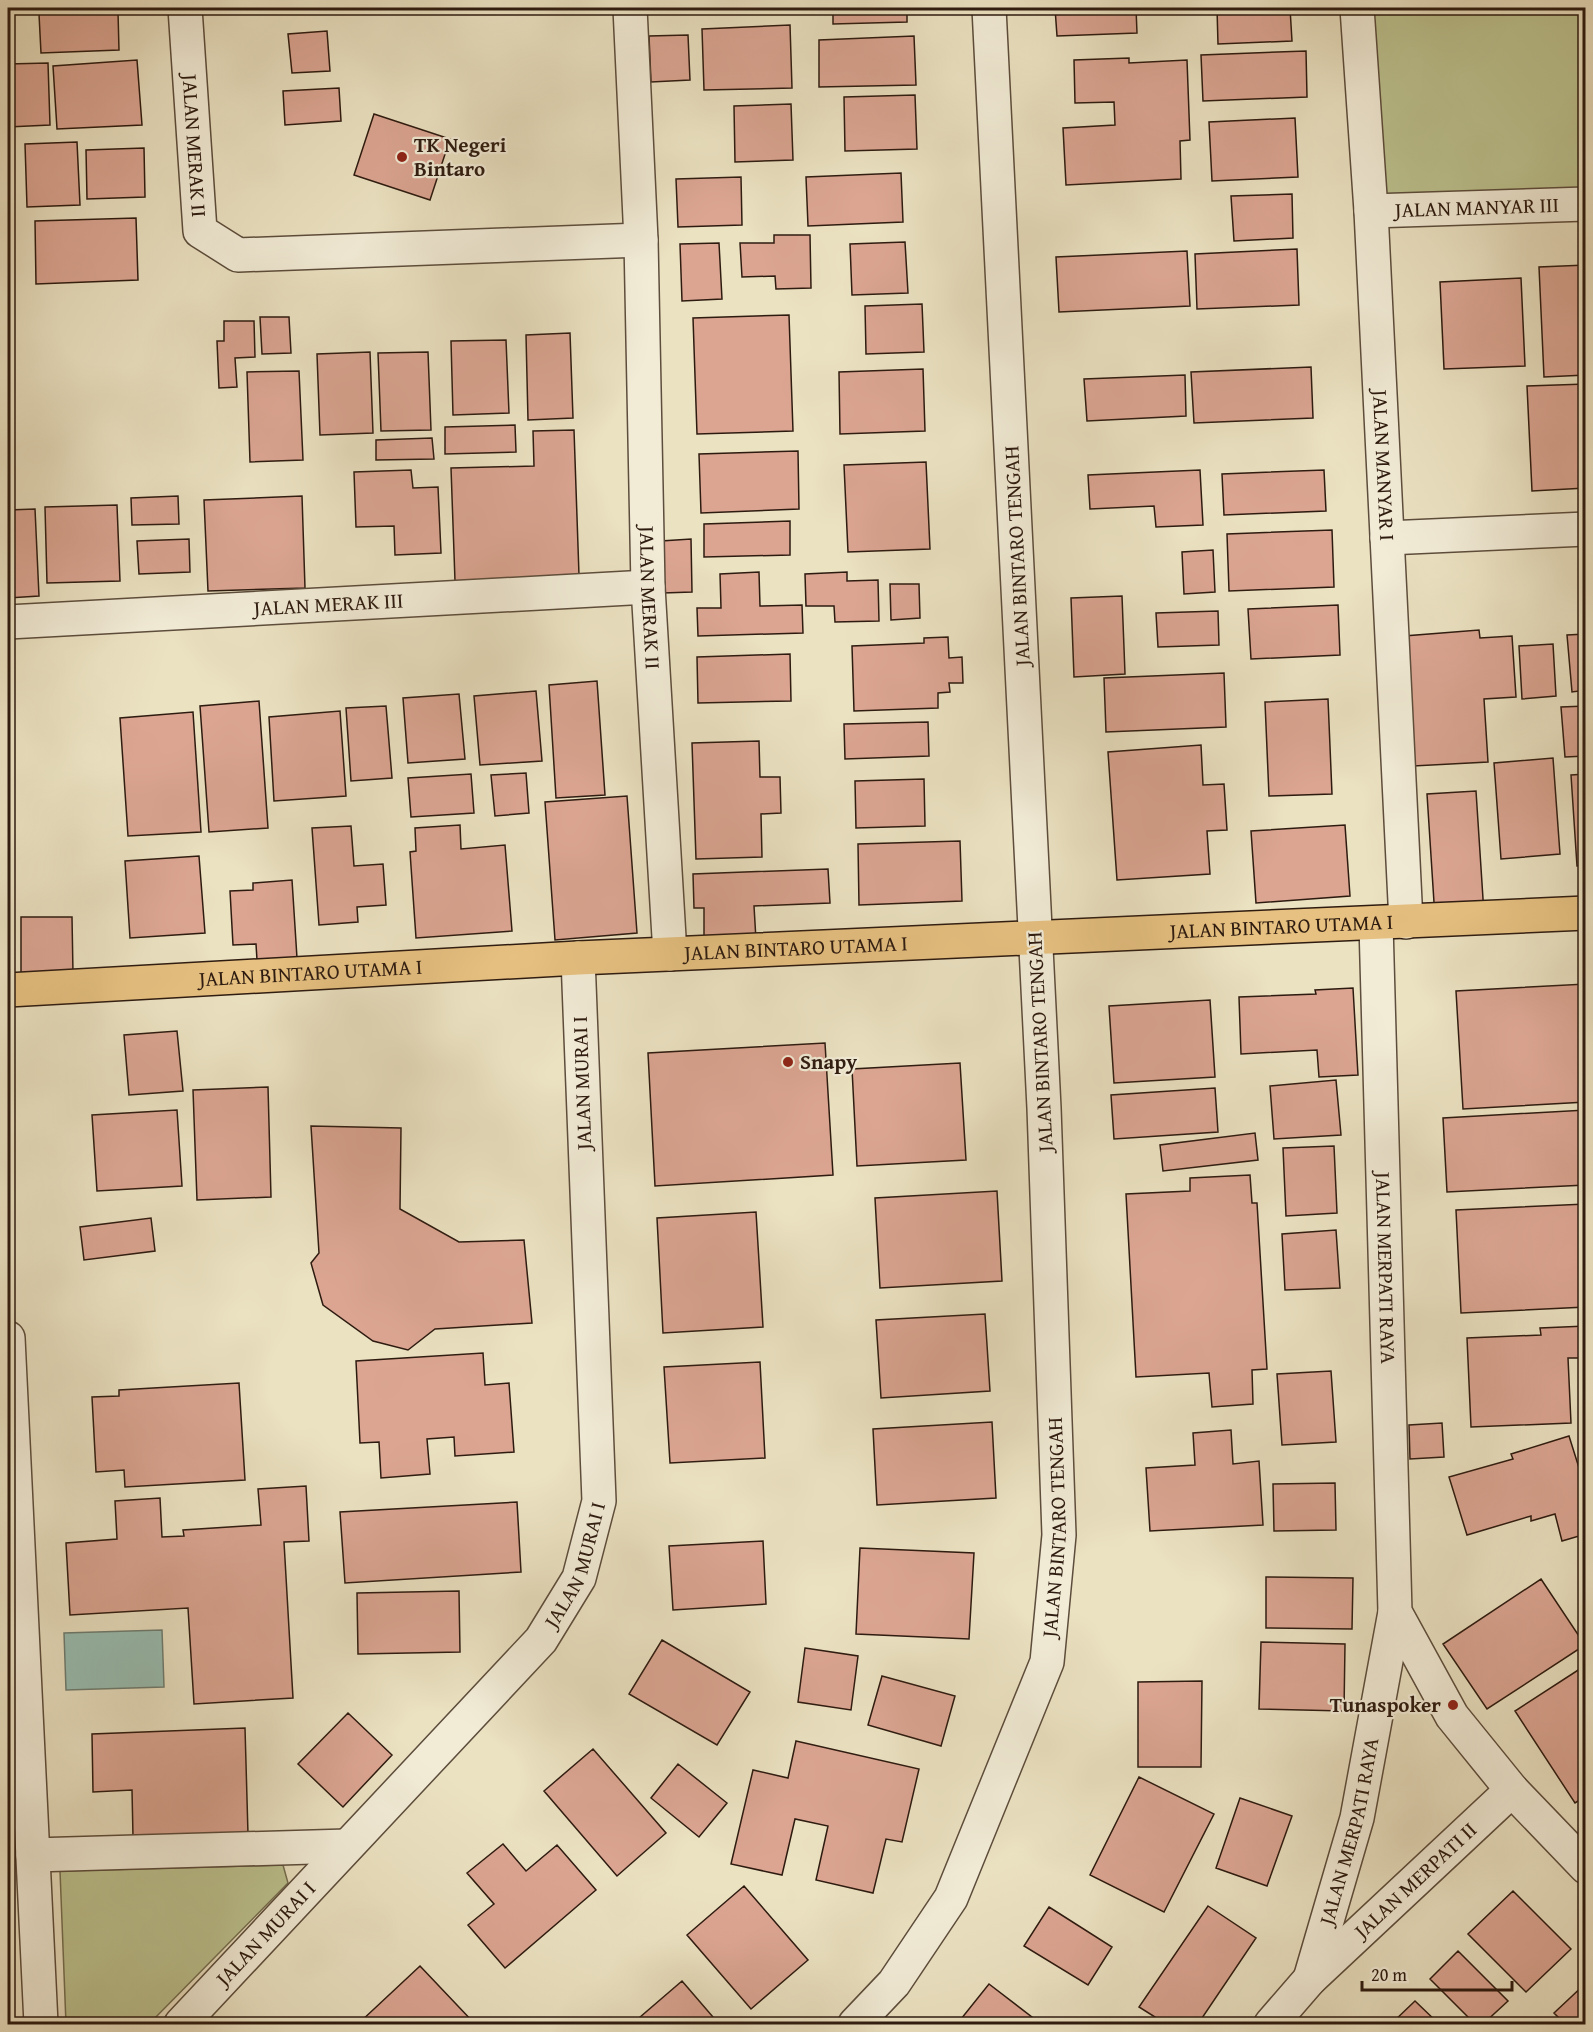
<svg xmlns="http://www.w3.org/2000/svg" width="1593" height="2032" font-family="'Gentium Book Plus',serif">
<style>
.green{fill:#bcc28f;stroke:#756e50;stroke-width:1.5}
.water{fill:#98beb2;stroke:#6e7d71;stroke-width:1.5}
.building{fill:#dba592;stroke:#2e1b10;stroke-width:1.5}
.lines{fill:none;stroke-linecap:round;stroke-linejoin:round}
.minor-casing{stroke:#5d4d3c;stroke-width:36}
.major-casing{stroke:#2e1b10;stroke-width:36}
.minor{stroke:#f2ecd7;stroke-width:33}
.major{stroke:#e6c181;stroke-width:33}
.poi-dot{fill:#8f2418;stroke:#f2ecd7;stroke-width:2}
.labels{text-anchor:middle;stroke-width:4.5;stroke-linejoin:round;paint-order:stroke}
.poi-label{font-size:21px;font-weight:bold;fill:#2e1b10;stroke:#f2ecd7;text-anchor:start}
.street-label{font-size:21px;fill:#2e1b10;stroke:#f2ecd7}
</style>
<rect width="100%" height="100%" fill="#ebe2c2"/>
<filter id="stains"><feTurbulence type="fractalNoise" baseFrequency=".00333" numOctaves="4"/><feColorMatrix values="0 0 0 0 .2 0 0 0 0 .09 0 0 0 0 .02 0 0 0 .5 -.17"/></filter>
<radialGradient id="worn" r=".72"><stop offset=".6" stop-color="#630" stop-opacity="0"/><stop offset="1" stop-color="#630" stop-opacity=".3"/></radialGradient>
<!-- green -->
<path class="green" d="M1346,8H1585V216L1355,226Z
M283,1865L288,1883L149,2024H66L60,1871Z"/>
<!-- water -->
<path class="water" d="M162,1630L164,1687L66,1690L64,1633Z"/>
<!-- building -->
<path class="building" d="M833,8H907V22L833,24Z
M1055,8H1136L1137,33L1057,36Z
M1217,8H1290L1292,41L1218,44Z
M118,12L119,50L41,53L39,14Z
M790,25L792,88L704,90L702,29Z
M327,31L330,71L292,73L288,34Z
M688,35L690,80L651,82L649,36Z
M914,36L916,85L819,87V40Z
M1306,51L1307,97L1203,101L1201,55Z
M1129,58V63L1187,60L1190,140L1180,141L1181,179L1066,185L1063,128L1115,125L1114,102L1075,103L1074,60Z
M137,60L142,125L57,129L53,66Z
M48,63L50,125L8,127V64Z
M339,88L341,121L285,125L283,91Z
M915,95L917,149L845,151L844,97Z
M791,104L793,160L735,162L734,106Z
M374,114L450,139L430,200L354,175Z
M1295,118L1298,177L1212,181L1209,122Z
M77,142L80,205L27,207L25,144Z
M144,148L145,197L87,199L86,150Z
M901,173L903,222L808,226L806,177Z
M741,177L742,225L678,227L676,179Z
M1292,194L1293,238L1234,241L1231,196Z
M136,218L138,280L36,284L35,221Z
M774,235H810L811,288L776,289L775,276L742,277L740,243H774Z
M905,242L908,293L852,295L850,244Z
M719,243L722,299L682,301L680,244Z
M1297,249L1299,305L1197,309L1195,254Z
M1187,251L1190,306L1059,312L1056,257Z
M1586,265V375L1544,377L1539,267Z
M1521,278L1525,366L1444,369L1440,282Z
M922,304L924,352L866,354L865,306Z
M789,315L793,431L697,434L693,318Z
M260,317H289L291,353L262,354Z
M224,321H254L255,357L235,358L237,387L219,388L217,341H224Z
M570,333L573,418L528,420L526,335Z
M506,340L509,413L453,415L451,341Z
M370,352L373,433L320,435L317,354Z
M428,352L431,430L381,431L378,353Z
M1311,367L1313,418L1194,423L1191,372Z
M923,369L925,431L840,434L839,372Z
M299,371L303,460L250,462L247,372Z
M1185,375L1186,416L1087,421L1084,379Z
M1586,384V488L1532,491L1527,386Z
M515,425L516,452L445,454V427Z
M8,430L11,474H8Z
M574,430L579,575L455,581L451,468L534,466L533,431Z
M432,438L434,459L376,460V440Z
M798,451L799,509L701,513L699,454Z
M926,462L930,549L848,552L844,465Z
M411,470L413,488L438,487L441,553L395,555L394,526L356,527L354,472Z
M1200,470L1203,525L1156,527L1154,506L1090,509L1088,475Z
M1324,470L1326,511L1224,515L1222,474Z
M178,496L179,524L132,525L131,498Z
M302,496L305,588L208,591L204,500Z
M117,505L120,581L47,583L45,507Z
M35,509L39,596L8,598V510Z
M790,521V555L704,557V524Z
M1332,530L1334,587L1229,591L1227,534Z
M189,539L190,572L139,574L137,541Z
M691,539L692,592L663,593L661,541Z
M1213,550L1215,592L1184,594L1182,552Z
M759,572L760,606L802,605L803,633L698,636L697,608H721L720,574Z
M847,572V581L878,580L879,621L835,622L834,606H806L805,574Z
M890,584H919L920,618L891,620Z
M1122,596L1125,674L1074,677L1071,598Z
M1338,605L1340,655L1251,659L1248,609Z
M1218,611L1219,645L1158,647L1156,613Z
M1479,630L1480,638L1512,636L1516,697L1484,699L1488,762L1413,766L1404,636Z
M1586,634V690L1572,692L1567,635Z
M948,637L949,658L962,657L963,683H949L950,692L938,693V708L854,711L852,646L924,643V638Z
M1553,644L1556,696L1522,699L1519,646Z
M790,654L791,701L698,703L697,657Z
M1224,673L1226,727L1106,732L1104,678Z
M597,681L605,795L556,798L549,685Z
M536,691L542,761L480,765L474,696Z
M459,694L465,759L408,763L403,698Z
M1328,699L1332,794L1269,796L1265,702Z
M259,701L268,828L209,832L200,706Z
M386,706L392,778L351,781L346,708Z
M1586,706V756L1565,757L1561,707Z
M340,711L346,796L274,801L269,717Z
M193,712L201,832L128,836L120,718Z
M928,722L929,756L845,759L844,724Z
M759,741L760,777H780L781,813L761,814L762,857L696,859L692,743Z
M1201,745L1203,785L1224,784L1227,830L1207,831L1210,874L1117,880L1108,752Z
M1553,758L1560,854L1501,859L1494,763Z
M526,773L529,813L495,816L491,775Z
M471,774L474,813L411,817L408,778Z
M1586,774V865L1577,866L1571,775Z
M924,779L925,826L856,828L855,781Z
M1476,791L1484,914L1435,918L1427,794Z
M627,796L637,933L555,940L545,802Z
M460,825L461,849L505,845L512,931L416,938L410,852L416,851L415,828Z
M1345,825L1350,896L1256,903L1251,831Z
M351,826L354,866L383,864L386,905L357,907L358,922L319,925L312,828Z
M960,841L962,901L859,905L858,844Z
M199,856L205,933L130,938L125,861Z
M828,869L830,903L754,906L756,940L704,942V908H694L693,874Z
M292,880L297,958L257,960L256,944L233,945L230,891L253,890V883Z
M21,917H72L73,973H21Z
M1586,984V1102L1463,1109L1456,991Z
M1353,988L1358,1075L1319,1077L1317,1050L1241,1054L1239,997L1316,994L1315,990Z
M1210,1000L1215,1077L1114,1083L1109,1006Z
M177,1031L183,1091L129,1095L124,1035Z
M825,1043L833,1175L655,1186L648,1053Z
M960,1063L966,1160L857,1166L852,1069Z
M1336,1080L1341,1135L1274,1139L1270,1086Z
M268,1087L271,1197L197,1200L193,1090Z
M1215,1088L1218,1132L1114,1139L1111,1095Z
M177,1110L182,1186L97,1191L92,1115Z
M1586,1110V1185L1447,1192L1443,1118Z
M311,1126L401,1128L400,1209L459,1242L524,1240L532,1323L435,1329L408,1350L373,1341L323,1305L311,1263L319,1253Z
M1255,1133L1258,1160L1163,1171L1160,1145Z
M1334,1146L1337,1213L1286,1216L1283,1148Z
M1250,1175L1252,1203H1257L1267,1369L1252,1370L1253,1404L1212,1407L1209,1373L1136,1377L1126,1194L1190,1191V1178Z
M997,1191L1002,1281L880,1288L875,1198Z
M1586,1204V1307L1461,1313L1456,1210Z
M756,1212L763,1327L663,1333L657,1218Z
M151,1218L155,1251L84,1260L80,1227Z
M1336,1230L1340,1288L1285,1290L1282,1234Z
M985,1314L990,1391L881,1398L876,1320Z
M1586,1326V1358H1568L1571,1423L1471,1427L1467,1338L1541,1335L1540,1328Z
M483,1353L485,1385L509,1383L514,1452L455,1456L454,1437L427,1439L430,1474L381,1478L379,1442L360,1443L356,1361Z
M760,1362L765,1458L670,1463L664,1367Z
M1331,1371L1336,1442L1282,1445L1277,1374Z
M239,1383L245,1480L125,1487L124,1470L96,1472L92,1397L119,1396V1390Z
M1579,1393H1586V1417H1579Z
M992,1422L996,1498L877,1505L873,1429Z
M1442,1423L1444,1457L1410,1459L1409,1425Z
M1231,1430L1233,1464L1259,1461L1263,1525L1150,1531L1146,1468L1195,1465L1193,1433Z
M1569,1436L1586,1490V1534L1562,1541L1555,1514L1531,1521V1516L1467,1535L1449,1477L1513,1459L1511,1454Z
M1335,1483L1336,1530L1274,1531L1273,1484Z
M306,1486L309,1541L284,1542L293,1698L194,1704L188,1608L70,1615L66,1543L117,1539L115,1501L160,1498L162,1537L184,1536L183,1530L261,1525L258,1489Z
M517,1502L521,1572L345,1583L340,1512Z
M763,1541L766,1604L673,1610L669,1546Z
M860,1548L974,1553L969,1639L856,1634Z
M1266,1577L1353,1578L1352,1629L1266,1628Z
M1541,1579L1585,1645L1487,1709L1443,1644Z
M459,1591L460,1652L358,1654L357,1593Z
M662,1640L750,1692L717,1745L629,1694Z
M1261,1642L1345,1644L1344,1711L1259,1709Z
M805,1648L858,1656L851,1710L798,1702Z
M1586,1665V1796L1575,1803L1515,1711Z
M882,1676L955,1696L941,1746L868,1725Z
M1202,1681L1201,1767H1138V1682Z
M348,1713L392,1755L343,1807L298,1764Z
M245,1728L248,1834L133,1837L132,1790L93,1792L92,1734Z
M796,1741L919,1769L902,1842L886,1839L873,1893L816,1880L828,1826L795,1819L782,1875L731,1864L753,1770L788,1778Z
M593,1749L666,1833L617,1876L544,1791Z
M678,1764L727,1803L699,1837L651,1798Z
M1139,1777L1214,1814L1164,1912L1090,1875Z
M1240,1798L1292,1816L1267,1886L1216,1868Z
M503,1844L526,1871L557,1845L596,1890L505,1968L468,1925L494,1904L467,1873Z
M744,1886L808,1960L751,2009L687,1935Z
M1513,1891L1571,1949L1526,1992L1468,1934Z
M1208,1906L1256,1938L1198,2024H1166L1139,2007Z
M1049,1907L1112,1947L1088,1985L1024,1946Z
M1458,1951L1508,2001L1483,2024H1475L1430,1979Z
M420,1966L475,2024H361L359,2023Z
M682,1981L719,2024H632Z
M1586,1983V2024H1565L1554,2013Z
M989,1984L1041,2024H957Z
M1415,2001L1439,2024H1391Z"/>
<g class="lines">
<!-- minor casing -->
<g class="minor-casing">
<g id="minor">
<path id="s1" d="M185,8L200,231L238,255L641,240"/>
<path id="s2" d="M630,8L641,240L648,587L670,954"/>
<path id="s3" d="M1357,8L1371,211L1406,922"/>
<path id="s4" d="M1371,211L1586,204"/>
<path d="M1387,538L1586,529"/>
<path id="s5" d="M8,622L648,587"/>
<path id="s6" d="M1376,924L1395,1612L1452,1716L1512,1790L1586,1867"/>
<path d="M8,1338L41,2024"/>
<path d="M33,1855L347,1846"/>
<path id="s7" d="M1310,1979L1357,1818L1395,1612"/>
<path id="s8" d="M181,2024L541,1640L579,1578L599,1501L578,958"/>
<path id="s9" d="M855,2024L894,1983L951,1898L1047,1662L1059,1535L1044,1108L989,8"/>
<path id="s10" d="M1271,2024L1310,1979L1512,1790"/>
</g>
</g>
<!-- major casing -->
<g class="major-casing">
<g id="major">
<path id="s11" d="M8,990L578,958L1586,913"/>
</g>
</g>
<!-- minor -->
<use href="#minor" class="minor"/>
<!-- major -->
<use href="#major" class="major"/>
</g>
<!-- markers -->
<g class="poi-dot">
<circle cx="402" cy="157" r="6"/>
<circle cx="788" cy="1062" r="6"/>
<circle cx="1453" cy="1705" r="6"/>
</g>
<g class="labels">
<!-- poi labels -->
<g class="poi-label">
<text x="414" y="152">TK Negeri<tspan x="414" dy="24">Bintaro</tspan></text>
<text x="800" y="1069">Snapy</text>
<text x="1441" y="1712" text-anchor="end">Tunaspoker</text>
</g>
<!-- street labels -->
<g class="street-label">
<text dy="7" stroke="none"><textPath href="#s1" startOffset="138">JALAN MERAK II</textPath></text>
<text dy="7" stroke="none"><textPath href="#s4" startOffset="106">JALAN MANYAR III</textPath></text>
<text dy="7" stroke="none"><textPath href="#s3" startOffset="458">JALAN MANYAR I</textPath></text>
<text transform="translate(1017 556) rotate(-93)" y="7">JALAN BINTARO TENGAH</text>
<text dy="7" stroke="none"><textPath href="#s2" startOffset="590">JALAN MERAK II</textPath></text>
<text dy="7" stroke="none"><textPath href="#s5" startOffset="321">JALAN MERAK III</textPath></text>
<text dy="7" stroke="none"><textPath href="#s11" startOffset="1275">JALAN BINTARO UTAMA I</textPath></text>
<text dy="7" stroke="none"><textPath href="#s11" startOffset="789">JALAN BINTARO UTAMA I</textPath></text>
<text dy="7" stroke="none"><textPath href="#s11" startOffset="303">JALAN BINTARO UTAMA I</textPath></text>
<text transform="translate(1040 1042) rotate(-93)" y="7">JALAN BINTARO TENGAH</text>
<text transform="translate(582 1083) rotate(-92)" y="7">JALAN MURAI I</text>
<text dy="7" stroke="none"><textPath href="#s6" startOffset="344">JALAN MERPATI RAYA</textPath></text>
<text dy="7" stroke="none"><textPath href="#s9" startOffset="549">JALAN BINTARO TENGAH</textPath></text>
<text dy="7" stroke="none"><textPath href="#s8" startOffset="610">JALAN MURAI I</textPath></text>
<text dy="7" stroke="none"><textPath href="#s7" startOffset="153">JALAN MERPATI RAYA</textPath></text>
<text dy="7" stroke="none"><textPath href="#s10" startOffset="204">JALAN MERPATI II</textPath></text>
<text dy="7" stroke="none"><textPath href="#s8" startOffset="124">JALAN MURAI I</textPath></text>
</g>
</g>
<!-- margin -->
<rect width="1593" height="2032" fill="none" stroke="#ebe2c2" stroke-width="30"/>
<rect x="9" y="9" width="1575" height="2014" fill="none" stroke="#2e1b10" stroke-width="3"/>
<rect x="15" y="15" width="1563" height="2002" fill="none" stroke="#2e1b10" stroke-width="1.5"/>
<!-- scale -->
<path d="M1362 1981v9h150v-9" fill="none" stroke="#2e1b10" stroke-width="3"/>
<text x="1371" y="1981" font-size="18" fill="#2e1b10" stroke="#f2ecd7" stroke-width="4.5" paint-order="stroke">20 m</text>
<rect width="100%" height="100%" filter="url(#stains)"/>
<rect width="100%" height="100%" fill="url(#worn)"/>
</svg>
